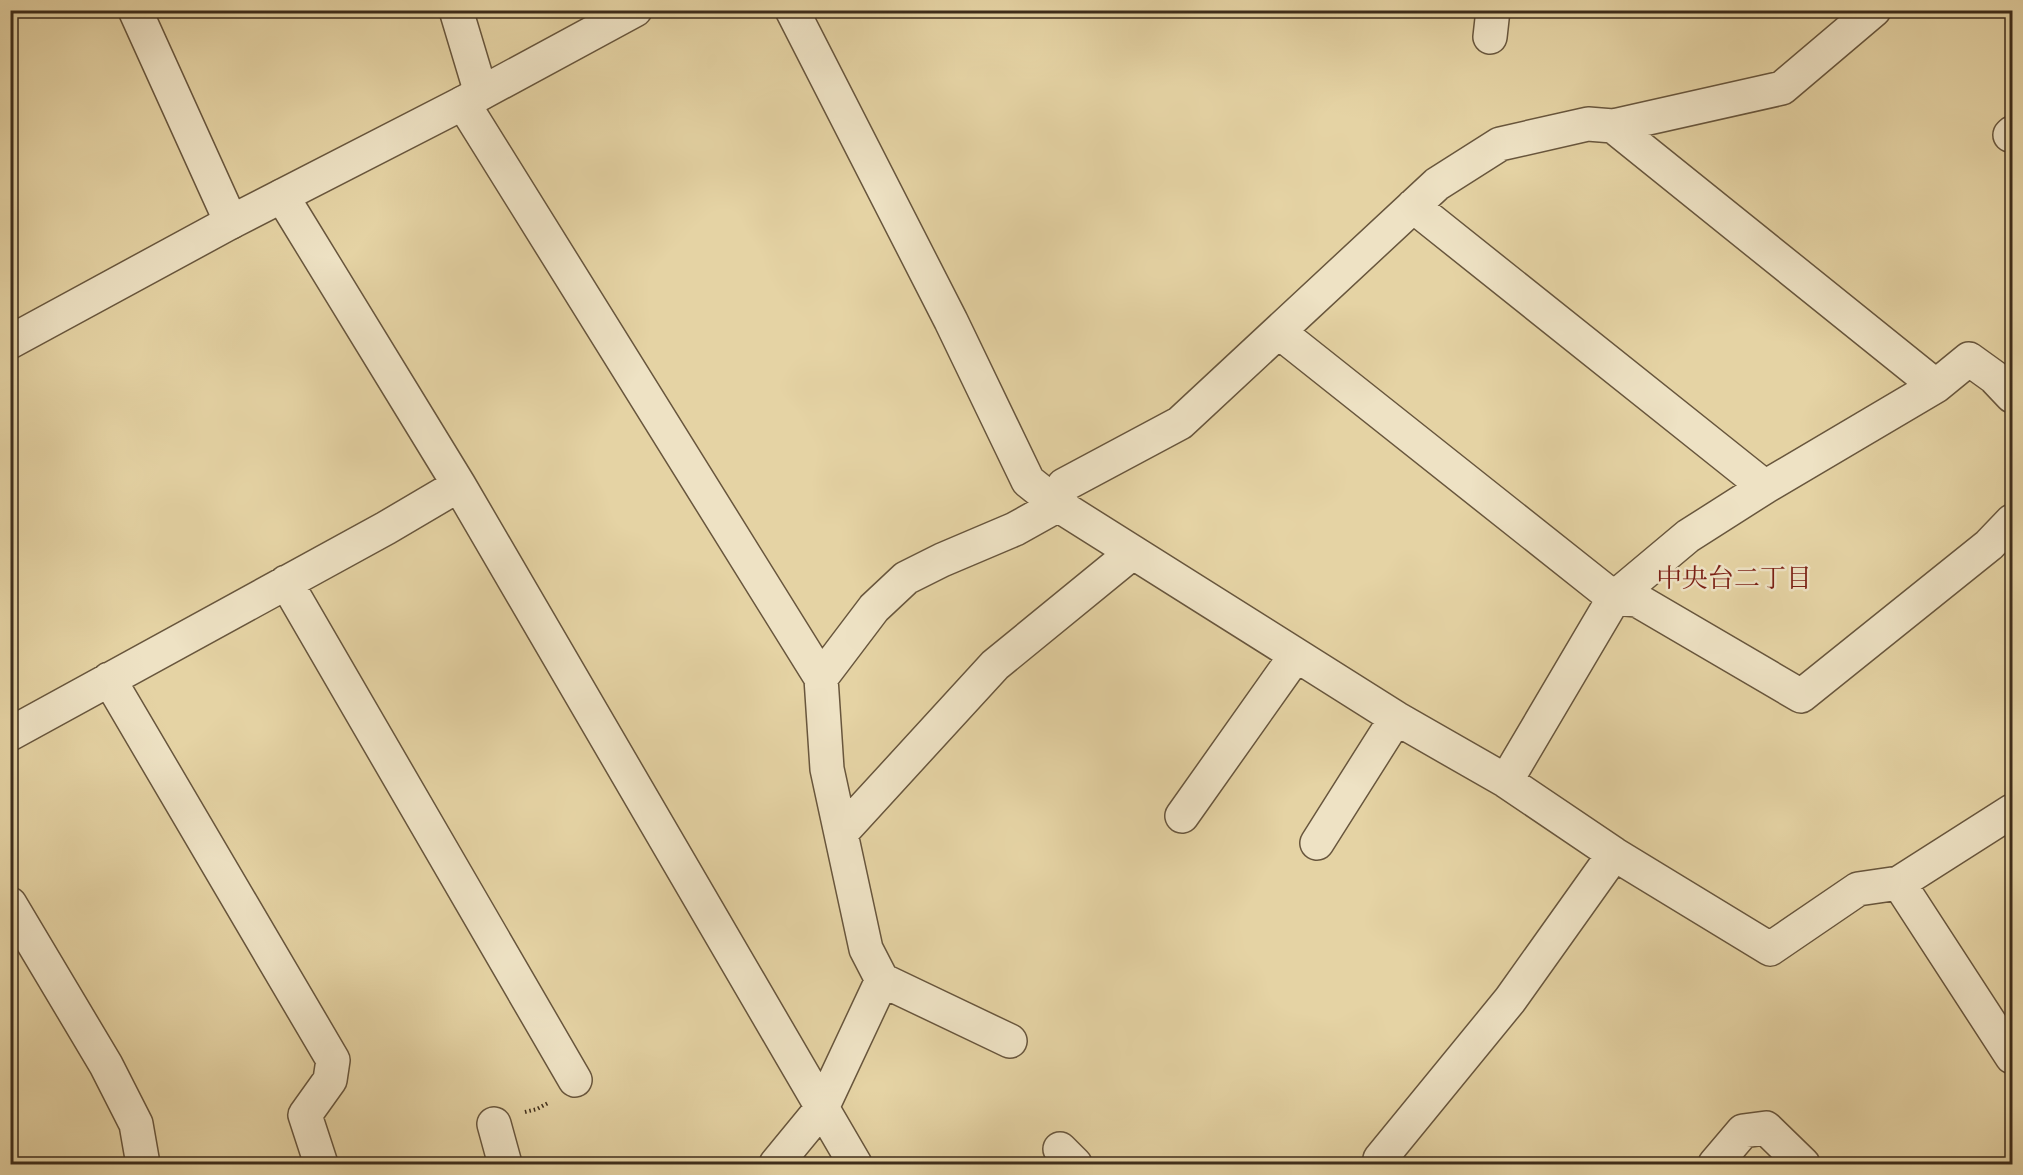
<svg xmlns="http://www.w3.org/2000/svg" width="2023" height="1175" font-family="'Libre Bodoni','Noto Serif JP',serif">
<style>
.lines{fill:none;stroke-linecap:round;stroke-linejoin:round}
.minor-casing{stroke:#68563d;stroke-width:36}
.tertiary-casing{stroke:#68563d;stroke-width:36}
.path{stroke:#3e2d1b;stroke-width:4;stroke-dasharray:1.5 3;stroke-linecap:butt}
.minor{stroke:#eee2c4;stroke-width:33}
.tertiary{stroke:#eee2c4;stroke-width:33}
.labels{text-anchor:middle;stroke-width:5;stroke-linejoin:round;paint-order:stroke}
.neighbourhood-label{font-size:26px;fill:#7a1f14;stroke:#eee2c4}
</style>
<rect width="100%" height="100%" fill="#e5d3a4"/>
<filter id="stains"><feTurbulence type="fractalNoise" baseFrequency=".00333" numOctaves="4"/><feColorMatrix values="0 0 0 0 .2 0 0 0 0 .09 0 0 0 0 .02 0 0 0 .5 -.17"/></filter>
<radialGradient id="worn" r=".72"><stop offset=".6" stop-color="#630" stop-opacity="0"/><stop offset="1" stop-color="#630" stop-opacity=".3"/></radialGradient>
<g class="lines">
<!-- minor casing -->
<g class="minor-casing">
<path id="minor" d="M135,10L231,222
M456,10L481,93
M792,10L951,321L1028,481L1058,505L1396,718L1506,781L1614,854L1770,949L1858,889L1899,883L2012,811
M1490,37L1493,10
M463,103L821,678
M1613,126L1936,386
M2010,135L2012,133
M282,196L459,485L855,1164
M1413,206L1765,487L1936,386L1969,359L1994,377L2012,396
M1279,332L1614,598L1637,600L1801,696L1989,545L2012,521
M286,582L575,1080
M109,679L333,1060L330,1080L305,1115L321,1164
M10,734L386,528L459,485
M1506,781L1614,598L1688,536L1765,487
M1182,816L1296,655
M841,833L995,665L1132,553
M1317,843L1396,718
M1899,883L2012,1057
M10,904L106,1065L136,1124L143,1164
M882,980L1010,1041
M494,1124L505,1164
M1060,1149L1075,1164
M776,1164L822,1108L882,980L866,949L827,769L821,678L874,608L906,578L942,560L1015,529L1058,505L1064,485L1180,423L1437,184L1500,144L1588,124L1613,126L1782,88L1874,10
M1387,1164L1380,1159L1510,1000L1614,854
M1715,1164L1743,1131L1766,1128L1803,1164"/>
</g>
<!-- tertiary casing -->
<g class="tertiary-casing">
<path id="tertiary" d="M10,342L231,222L463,103L635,10"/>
</g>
<!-- path -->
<path class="path" d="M525,1112L537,1109L548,1103"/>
<!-- minor -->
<use href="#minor" class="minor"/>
<!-- tertiary -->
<use href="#tertiary" class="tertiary"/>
</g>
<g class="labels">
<!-- neighbourhood labels -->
<g class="neighbourhood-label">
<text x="1734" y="587">中央台二丁目</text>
</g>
</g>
<!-- margin -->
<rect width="2023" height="1175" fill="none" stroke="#e5d3a4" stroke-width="36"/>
<rect x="12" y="12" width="1999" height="1151" fill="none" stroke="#3e2d1b" stroke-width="3"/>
<rect x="18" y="18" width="1987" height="1139" fill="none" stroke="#3e2d1b" stroke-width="1.5"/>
<rect width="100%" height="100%" filter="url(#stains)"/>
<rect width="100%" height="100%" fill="url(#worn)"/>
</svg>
